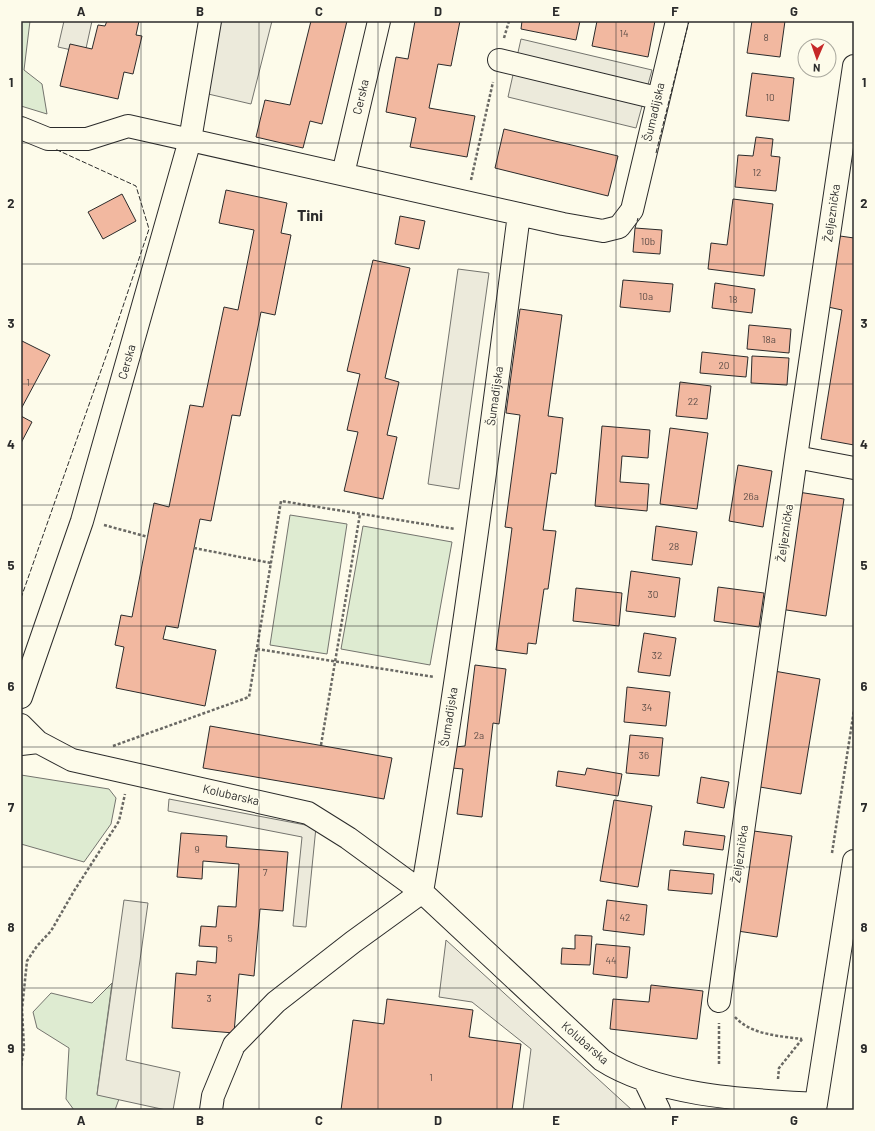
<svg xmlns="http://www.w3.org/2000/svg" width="875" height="1131" font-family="Barlow,sans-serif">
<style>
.green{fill:#deebd1;stroke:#74746e}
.parking{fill:#eceadb;stroke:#74746e}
.building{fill:#f2b8a0;stroke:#2b2b2b}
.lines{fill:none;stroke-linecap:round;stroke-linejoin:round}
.minor-casing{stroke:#2b2b2b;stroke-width:24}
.path{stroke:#6a6964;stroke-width:2.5;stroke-dasharray:3 2;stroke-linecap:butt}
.minor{stroke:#fdfbea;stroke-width:22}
.fence{stroke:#2b2b2b;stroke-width:1;stroke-dasharray:5 2;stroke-linecap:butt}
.grid{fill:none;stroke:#2b2b2b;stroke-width:1;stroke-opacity:0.55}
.labels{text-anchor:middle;stroke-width:3;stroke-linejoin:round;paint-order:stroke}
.number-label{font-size:10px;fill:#5d4e48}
.street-label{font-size:12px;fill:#2b2b2b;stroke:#fdfbea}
.district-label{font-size:16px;font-weight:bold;fill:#2b2b2b;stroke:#fdfbea}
.neatline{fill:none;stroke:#2b2b2b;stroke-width:1.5}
.grid-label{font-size:13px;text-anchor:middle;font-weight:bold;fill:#2b2b2b}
</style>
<rect width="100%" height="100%" fill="#fdfbea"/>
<!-- green -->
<path class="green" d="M21,21H30L24,70L42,84L47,114L21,106Z
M290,515L347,524L327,654L270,645Z
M363,526L452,542L430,665L341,649Z
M21,775L109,789L116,798L111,824L84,862L21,844Z
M112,983L97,1094L119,1099L115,1110H74L66,1099L69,1048L37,1028L33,1012L51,993L92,1003Z"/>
<!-- parking -->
<path class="parking" d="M64,21H92L85,53L58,47Z
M221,21H272L251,104L204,93Z
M521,39L652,70L636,128L508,97Z
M458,269L489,273L459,489L428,484Z
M169,799L316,827L306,927L293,926L302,837L168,811Z
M124,900L148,903L126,1060L180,1072L173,1110H166L97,1095Z
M446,940L632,1110H523L531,1049L472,1002L439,997Z"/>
<!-- building -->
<path class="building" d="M107,21H139L136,35L142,36L133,74L124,72L118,99L60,86L70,44L92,49L98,25L105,26Z
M311,21H347L322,124L310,121L303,148L256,137L265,100L290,105Z
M415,21H460L451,66L438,64L429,108L475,116L467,157L410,147L416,118L386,112L396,57L408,59Z
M522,21H580L576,40L521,29Z
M597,21H655L648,57L592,46Z
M752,21H785L780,57L747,53Z
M752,73L794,78L789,121L746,116Z
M504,129L618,156L608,196L495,168Z
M756,137L773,139L771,156L780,157L776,191L735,187L738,155L753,156Z
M226,190L287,203L281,233L291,235L275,315L261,312L240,416L232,415L211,521L200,519L178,628L166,626L163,639L216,650L205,706L116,688L124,647L115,645L121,615L132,617L154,503L169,507L190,405L203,407L224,307L238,310L254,230L219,223Z
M122,194L136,221L103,239L88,212Z
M733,199L773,204L764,276L708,269L711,243L727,245Z
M400,216L425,221L419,249L395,244Z
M635,228L662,230L660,254L633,252Z
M840,236L854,238V445L821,439L842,310L828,307Z
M373,260L410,268L385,378L399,382L387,435L397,437L383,499L344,491L358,432L347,430L360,374L347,371Z
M623,280L673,284L670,312L620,307Z
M715,283L755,289L752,313L712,308Z
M520,309L562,315L548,416L563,418L556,474L551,473L543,530L556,531L548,589H544L536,644L528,643L527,654L496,650L512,528L505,527L520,415L506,413Z
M749,325L791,329L789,353L747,349Z
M22,341L50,355L21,409V343Z
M702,352L748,357L746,377L700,373Z
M752,356L789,358L787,385L751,383Z
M680,382L711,386L707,419L676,416Z
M21,416L32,422L21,443Z
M602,426L650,430L648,458L622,456L620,482L649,484L647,511L595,506Z
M670,428L708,433L697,509L660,504Z
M738,465L772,471L763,527L729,521Z
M798,492L844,499L826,616L780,609Z
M656,526L697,532L692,565L652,560Z
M631,571L680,578L675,617L626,611Z
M718,587L764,593L759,627L714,621Z
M576,588L622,593L619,626L573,621Z
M644,633L676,638L670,676L638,672Z
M475,665L506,669L499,724L493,723L482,817L457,814L463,769L452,768L455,747L465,746Z
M774,671L820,679L801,794L754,786Z
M627,687L670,692L666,726L624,722Z
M210,726L392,758L384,799L203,768Z
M630,735L663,738L659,776L626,773Z
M587,768L622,774L618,796L556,786L558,771L585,775Z
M701,777L729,782L724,808L697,803Z
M614,800L652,806L638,887L600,881Z
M746,830L792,836L777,937L731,930Z
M685,831L725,836L723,850L683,845Z
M181,833L227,836L226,847L288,852L283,911L260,909L254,976L239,974L234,1033L172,1028L176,973L196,975L197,961L216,963L217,947L199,946L201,926L216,927L218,906L236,907L239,864L203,861L202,879L177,877Z
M670,870L714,874L712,894L668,890Z
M607,900L647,905L644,935L603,930Z
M575,935L592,936L590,965L561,964L562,948L575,949Z
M596,944L630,947L627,978L593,974Z
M651,985L703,991L697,1039L610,1029L613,999L649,1002Z
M387,999L473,1010L469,1037L521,1044L512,1110H341L353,1020L384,1024Z"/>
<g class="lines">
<!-- minor casing -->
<g class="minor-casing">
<path id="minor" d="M499,60L657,98
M21,128L48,139H87L128,126L563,224L603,231L619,227L632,210L677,21
M343,174L379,21
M796,457L854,468
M21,697L82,521L190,140L210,21
M21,725L38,742
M21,744L38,742L72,760L308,813L348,838L422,892L602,1060C660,1097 749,1100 816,1104
M422,892C460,667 490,441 519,214
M719,1001L796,457L854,66
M645,1081L659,1110
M211,1110L213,1096L234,1045L276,1002L353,942L422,892
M815,1110L854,861"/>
</g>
<!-- path -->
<path class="path" d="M504,38L509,21
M471,180L493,82
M104,525L148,537
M194,548L271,563
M257,649L434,677
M321,745L360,514
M113,746L249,697L281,501L455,529
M832,853L854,710
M735,1017C751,1035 780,1036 802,1039
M719,1064V1023
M21,1066L24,1048L22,1009L27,961L37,946L51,931L74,891L119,821L125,794
M778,1079L779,1068L803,1038"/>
<!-- minor -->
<use href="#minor" class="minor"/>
<!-- fence -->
<path class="fence" d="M656,153L689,21
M635,228L638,218
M21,598L110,345L149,229L136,186L55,149
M854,1070V1080"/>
</g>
<!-- grid -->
<path class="grid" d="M141,21V1110M259,21V1110M378,21V1110M497,21V1110M616,21V1110M734,21V1110M21,143H854M21,264H854M21,384H854M21,505H854M21,626H854M21,747H854M21,867H854M21,988H854"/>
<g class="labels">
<!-- number labels -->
<g class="number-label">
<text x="624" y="37">14</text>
<text x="766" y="41">8</text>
<text x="770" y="101">10</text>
<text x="757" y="176">12</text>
<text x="648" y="245">10b</text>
<text x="646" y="300">10a</text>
<text x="733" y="303">18</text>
<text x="769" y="343">18a</text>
<text x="724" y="369">20</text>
<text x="28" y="386">1</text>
<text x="693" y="405">22</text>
<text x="751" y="500">26a</text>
<text x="674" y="550">28</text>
<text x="653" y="598">30</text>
<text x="657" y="659">32</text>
<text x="647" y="711">34</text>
<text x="479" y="739">2a</text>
<text x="644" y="759">36</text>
<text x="197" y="853">9</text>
<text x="265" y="876">7</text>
<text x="625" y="921">42</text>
<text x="230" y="942">5</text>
<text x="611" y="964">44</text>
<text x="209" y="1002">3</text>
<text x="431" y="1081">1</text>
</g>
<!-- street labels -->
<g class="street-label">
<text transform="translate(361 97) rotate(-77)" y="4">Cerska</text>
<text transform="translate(654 112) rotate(-77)" y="4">Šumadijska</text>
<text transform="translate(832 213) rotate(-82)" y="4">Željeznička</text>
<text transform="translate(127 362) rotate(-74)" y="4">Cerska</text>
<text transform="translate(495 396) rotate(-82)" y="4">Šumadijska</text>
<text transform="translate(785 533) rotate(-82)" y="4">Željeznička</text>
<text transform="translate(449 717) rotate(-81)" y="4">Šumadijska</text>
<text transform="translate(231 795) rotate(13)" y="4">Kolubarska</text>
<text transform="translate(740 854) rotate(-82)" y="4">Željeznička</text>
<text transform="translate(585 1043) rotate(41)" y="4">Kolubarska</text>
</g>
<!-- district labels -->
<g class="district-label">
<text x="310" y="221">Tini</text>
</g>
</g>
<!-- border -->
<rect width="875" height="1131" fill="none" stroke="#fdfbea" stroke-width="44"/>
<!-- north arrow -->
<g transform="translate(817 58) rotate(182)"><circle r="19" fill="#fdfbea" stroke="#a9a89e"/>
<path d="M0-3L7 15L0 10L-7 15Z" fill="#c62828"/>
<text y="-6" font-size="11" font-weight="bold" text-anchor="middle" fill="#2b2b2b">N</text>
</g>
<rect x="22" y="22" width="831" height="1087" class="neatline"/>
<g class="grid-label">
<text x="81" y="16">A</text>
<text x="200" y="16">B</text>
<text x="319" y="16">C</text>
<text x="438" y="16">D</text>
<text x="556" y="16">E</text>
<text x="675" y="16">F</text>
<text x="794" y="16">G</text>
<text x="11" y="87">1</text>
<text x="864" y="87">1</text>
<text x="11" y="208">2</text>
<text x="864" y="208">2</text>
<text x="11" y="328">3</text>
<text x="864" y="328">3</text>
<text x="11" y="449">4</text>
<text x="864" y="449">4</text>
<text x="11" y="570">5</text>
<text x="864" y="570">5</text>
<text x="11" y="691">6</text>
<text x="864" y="691">6</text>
<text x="11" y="812">7</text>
<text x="864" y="812">7</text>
<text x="11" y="932">8</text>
<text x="864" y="932">8</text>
<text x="11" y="1053">9</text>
<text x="864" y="1053">9</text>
<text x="81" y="1125">A</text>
<text x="200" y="1125">B</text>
<text x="319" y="1125">C</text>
<text x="438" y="1125">D</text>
<text x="556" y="1125">E</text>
<text x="675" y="1125">F</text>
<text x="794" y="1125">G</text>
</g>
</svg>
